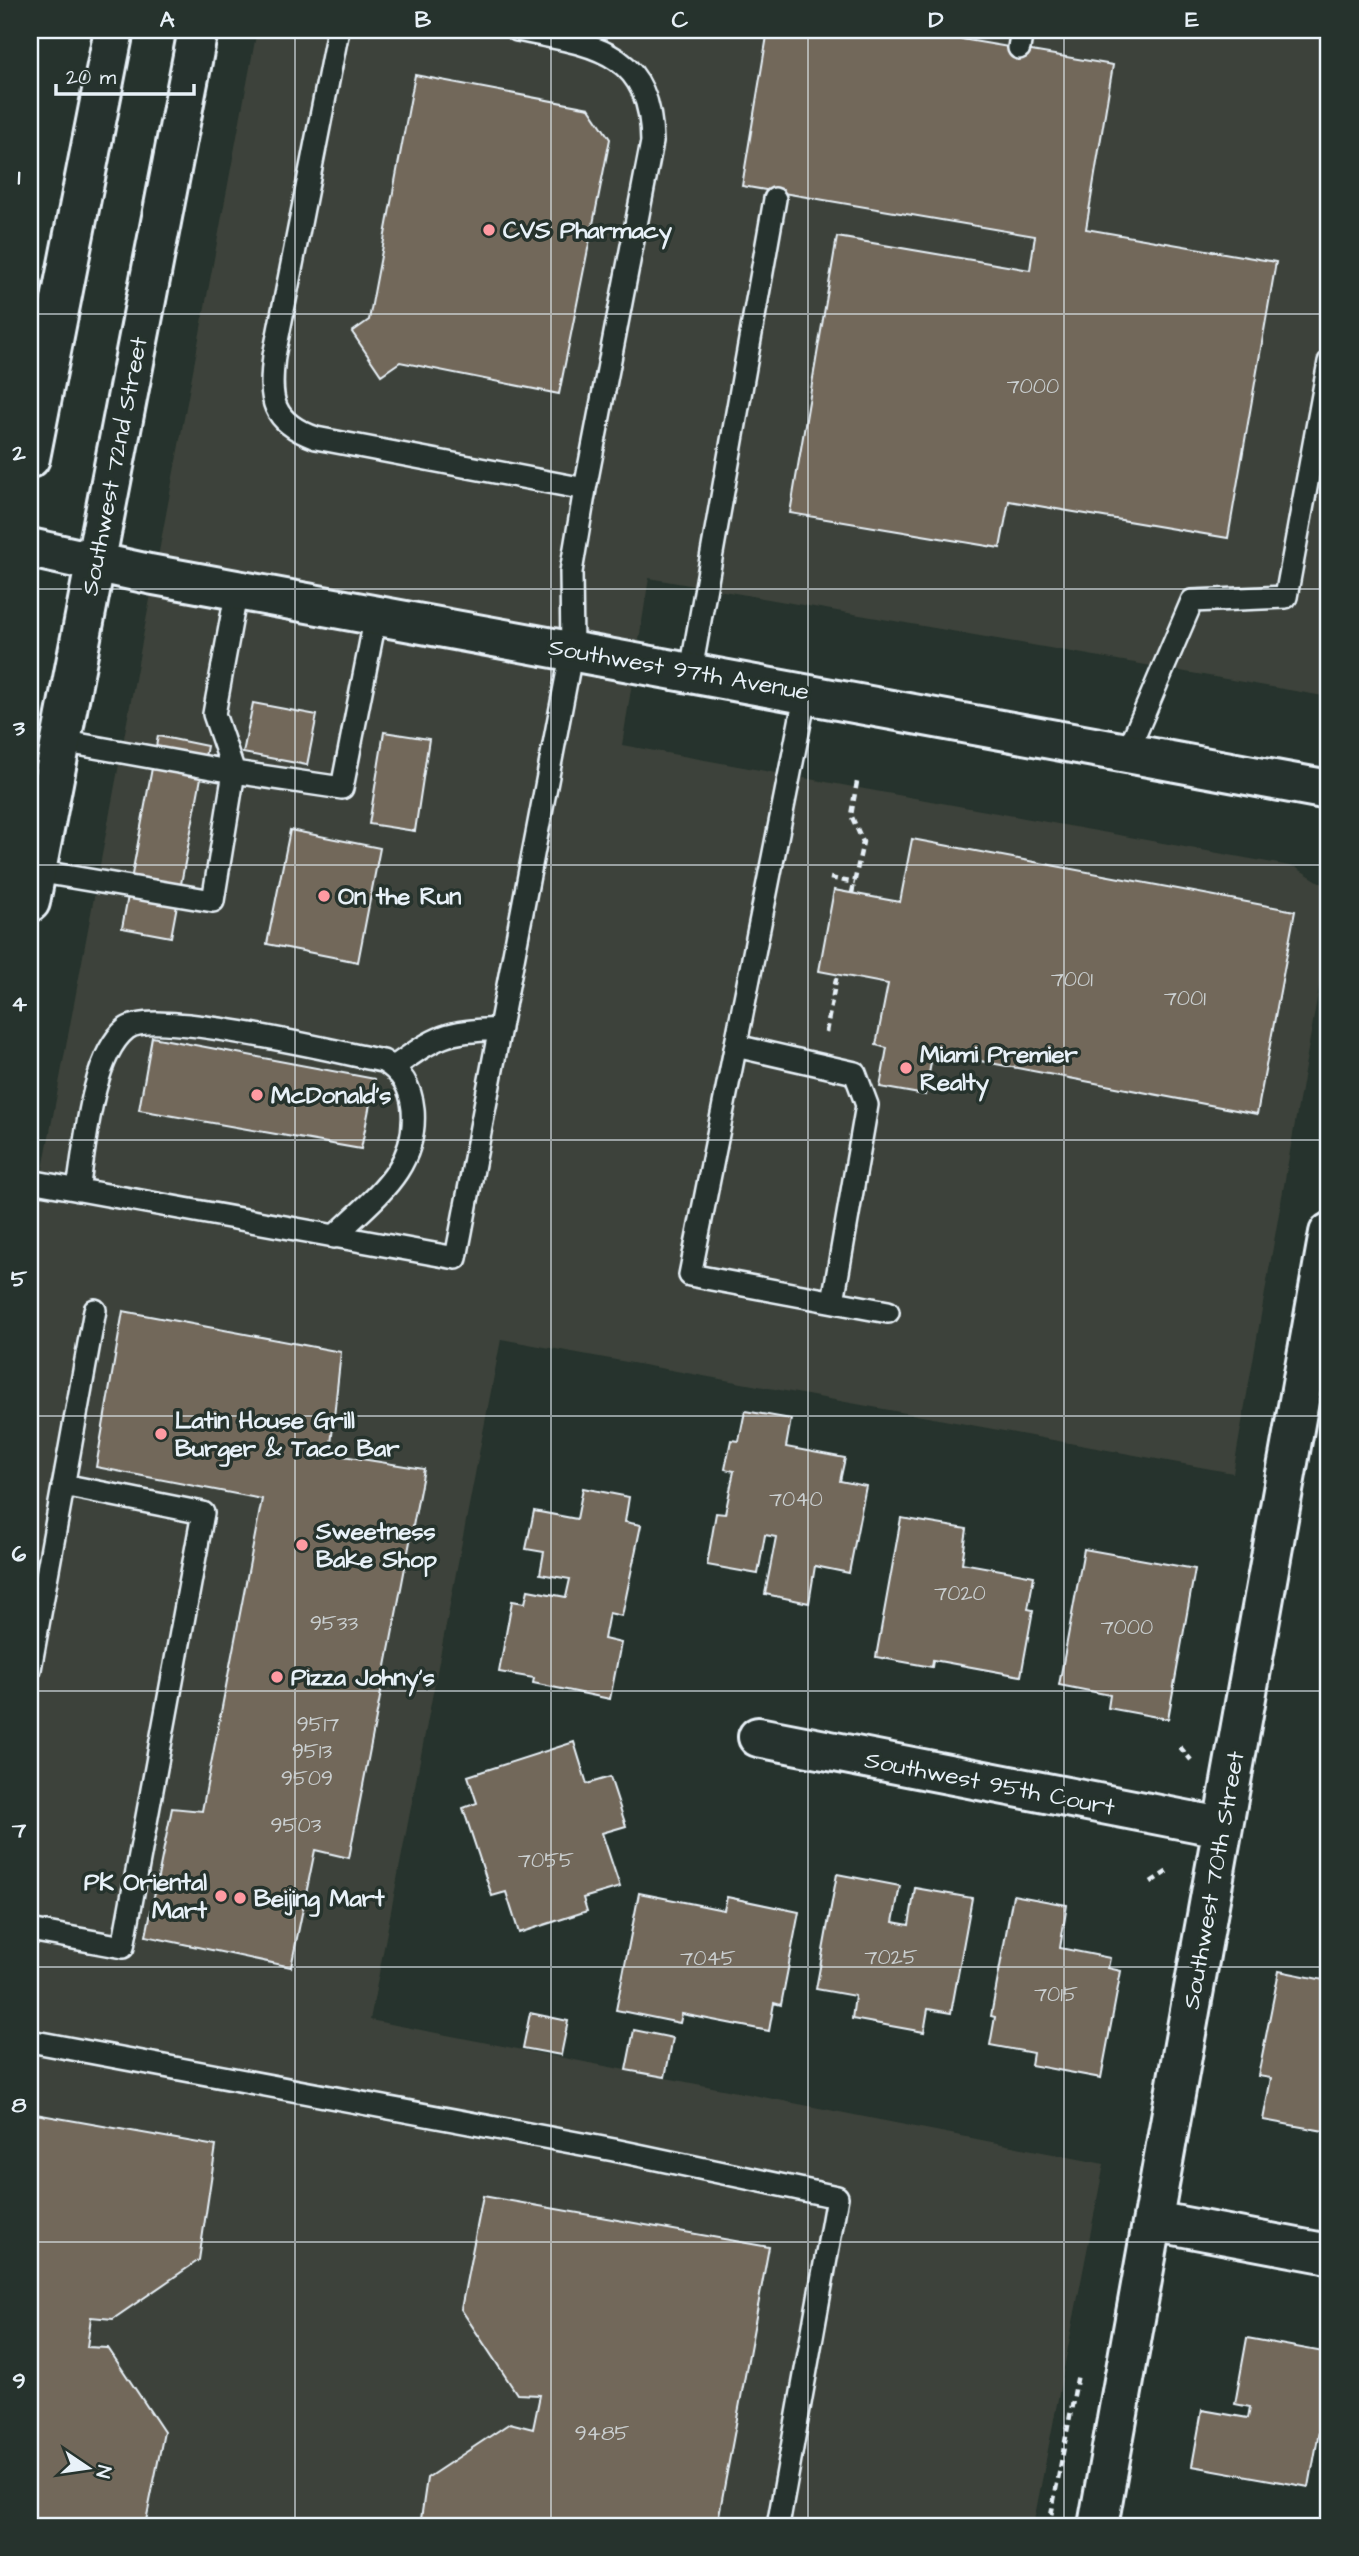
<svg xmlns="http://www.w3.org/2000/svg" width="1359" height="2556" font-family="'Architects Daughter',sans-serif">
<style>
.built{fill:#3d433a}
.building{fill:#72685a;stroke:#e8f1f8;stroke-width:2}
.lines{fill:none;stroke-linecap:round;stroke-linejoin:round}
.lane-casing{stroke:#e8f1f8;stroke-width:26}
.street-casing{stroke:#e8f1f8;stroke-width:44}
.secondary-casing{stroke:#e8f1f8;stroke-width:44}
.path{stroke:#e8f1f8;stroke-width:4.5;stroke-dasharray:7 5;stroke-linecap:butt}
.lane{stroke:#26332d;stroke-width:21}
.street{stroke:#26332d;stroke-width:38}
.secondary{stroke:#26332d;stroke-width:38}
.grid{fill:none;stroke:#e8f1f8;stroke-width:2;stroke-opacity:0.55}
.poi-dot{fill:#ff9aa2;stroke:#26332d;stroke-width:2.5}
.labels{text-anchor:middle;stroke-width:7;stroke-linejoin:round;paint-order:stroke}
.number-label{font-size:21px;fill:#cacfd0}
.poi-label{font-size:24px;font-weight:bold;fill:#e8f1f8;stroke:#26332d;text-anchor:start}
.street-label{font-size:24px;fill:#e8f1f8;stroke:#26332d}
.neatline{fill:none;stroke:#e8f1f8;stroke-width:2.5}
.grid-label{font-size:23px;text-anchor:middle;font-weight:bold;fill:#e8f1f8}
</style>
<rect width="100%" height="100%" fill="#26332d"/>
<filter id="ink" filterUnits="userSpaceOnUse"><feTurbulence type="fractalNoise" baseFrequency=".0143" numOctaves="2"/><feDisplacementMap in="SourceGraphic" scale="14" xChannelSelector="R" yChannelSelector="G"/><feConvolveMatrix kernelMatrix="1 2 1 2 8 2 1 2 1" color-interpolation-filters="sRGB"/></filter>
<g filter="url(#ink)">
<!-- built -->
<path class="built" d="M257,30H1329V697L649,578L622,745L1295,867L1326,886L1329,898V931L1233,1473L501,1339L370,2020L1104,2164L1033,2526H30V1238Z"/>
<!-- building -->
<path class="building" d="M768,30H909L1113,65L1086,229L1276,262L1228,538L1009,501L1000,548L790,513L837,237L1030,270L1035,236L742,186Z
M415,75L589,108L610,139L559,394L400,362L381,375L352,332L369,320Z
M253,703L317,715L307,765L243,753Z
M384,732L429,739L415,831L369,824Z
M158,736L207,746L171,937L122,928Z
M290,830L380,848L358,962L267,944Z
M912,839L1295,911L1257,1114L933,1052L925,1095L880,1087L887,1048L876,1045L888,984L819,971L834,890L900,902Z
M152,1037L375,1079L361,1149L139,1110Z
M123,1311L341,1352L330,1454L424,1469L349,1858L315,1850L291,1967L146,1936L172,1808L202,1811L262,1499L96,1467Z
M745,1411L791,1419L786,1447L845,1458L840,1481L866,1486L849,1573L815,1566L809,1603L765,1594L776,1537L765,1535L758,1574L707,1565L716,1513L725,1514L734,1471L725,1469L731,1440L739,1441Z
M583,1488L629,1497L625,1522L641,1525L622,1616L609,1613L604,1639L621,1643L610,1699L533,1683L534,1678L499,1672L512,1601L525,1603L528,1590L566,1597L570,1579L540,1574L544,1552L526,1549L534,1511L577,1519Z
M901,1518L967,1529L962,1563L1034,1576L1028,1609L1033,1610L1021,1676L933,1660L932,1667L876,1657Z
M1084,1549L1195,1569L1168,1719L1108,1708L1110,1695L1059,1685Z
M574,1742L587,1784L610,1777L626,1826L602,1833L620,1887L583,1898L587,1911L519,1933L506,1892L492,1896L463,1808L477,1803L468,1776Z
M837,1874L900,1886L893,1922L909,1925L915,1888L972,1898L951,2013L928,2009L924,2032L852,2019L855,1996L816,1989Z
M639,1893L724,1910L727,1897L799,1912L781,2005L774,2003L769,2031L682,2014L680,2023L616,2010Z
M1013,1895L1067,1905L1060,1948L1110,1958L1108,1968L1121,1971L1101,2078L1031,2065L1033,2053L990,2045L995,2017L991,2016Z
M1279,1971L1329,1981V2107L1324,2131L1263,2120L1271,2078L1258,2076Z
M530,2013L568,2021L561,2055L523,2048Z
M634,2030L673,2038L665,2077L626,2070Z
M30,2113L216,2146L199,2260L113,2319L91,2317L87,2347L108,2348L164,2432L145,2526H30Z
M483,2196L769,2247L717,2526H420L427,2478L510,2423L533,2429L540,2395L517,2394L461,2309Z
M1247,2338L1329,2353V2376L1309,2487L1192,2466L1202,2410L1248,2418L1250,2407L1235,2404Z"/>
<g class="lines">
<!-- lane casing -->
<g class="lane-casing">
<path id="lane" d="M517,30C592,45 651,49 652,142L585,489
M1019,48L1022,30
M237,589L214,714L234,772L342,788L376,615
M691,671L775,199
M806,692L690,1275L888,1312
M1127,753L1192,601L1286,597L1329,362
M36,871L213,901L234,772L61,741
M736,1046L855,1073L867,1105L833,1301
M394,1067C439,1035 444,1032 500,1029
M30,1181L456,1258L572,650L571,572L585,489L316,438C271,422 269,400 274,356L338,30
M78,1190C85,1148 91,1057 126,1029C154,1007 341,1053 383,1061C401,1071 411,1088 413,1109C418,1170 373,1198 334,1237
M30,1669L95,1310
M30,1930L123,1947L203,1513L63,1485
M30,2041L614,2150L837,2197L778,2526"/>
</g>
<!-- street casing -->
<g class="street-casing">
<path id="street" d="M758,1737L1221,1827
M1153,2221L1329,2254
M1098,2526L1329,1233"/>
</g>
<!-- secondary casing -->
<g class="secondary-casing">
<path id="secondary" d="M30,458L114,30
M30,548L149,574L1329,790
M30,902L198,30"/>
</g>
<!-- path -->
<path class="path" d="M830,878L855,883
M852,893L863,842L851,815L857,782
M826,1032L837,974
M1180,1747L1191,1760
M1151,1882L1171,1869
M1049,2526L1078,2374"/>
<!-- lane -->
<use href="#lane" class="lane"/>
<!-- street -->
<use href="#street" class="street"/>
<!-- secondary -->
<use href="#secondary" class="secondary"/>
</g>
</g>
<!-- grid -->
<path class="grid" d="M295,30V2526M551,30V2526M808,30V2526M1064,30V2526M30,314H1329M30,589H1329M30,865H1329M30,1140H1329M30,1416H1329M30,1691H1329M30,1967H1329M30,2242H1329"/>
<!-- markers -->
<g class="poi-dot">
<circle cx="489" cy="230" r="7"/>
<circle cx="324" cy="896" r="7"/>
<circle cx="906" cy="1068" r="7"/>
<circle cx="257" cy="1095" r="7"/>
<circle cx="161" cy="1434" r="7"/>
<circle cx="302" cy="1545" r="7"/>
<circle cx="277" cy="1677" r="7"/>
<circle cx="221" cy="1896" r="7"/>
<circle cx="240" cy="1898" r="7"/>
</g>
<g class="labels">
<!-- number labels -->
<g class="number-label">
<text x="1033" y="393">7000</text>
<text x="1072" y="986">7001</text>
<text x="1185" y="1005">7001</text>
<text x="796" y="1506">7040</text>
<text x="960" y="1600">7020</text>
<text x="334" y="1630">9533</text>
<text x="1127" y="1634">7000</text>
<text x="318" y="1731">9517</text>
<text x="312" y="1758">9513</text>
<text x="307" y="1785">9509</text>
<text x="296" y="1832">9503</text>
<text x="546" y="1867">7055</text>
<text x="891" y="1964">7025</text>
<text x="708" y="1965">7045</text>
<text x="1056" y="2001">7015</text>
<text x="602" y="2440">9485</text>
</g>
<!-- poi labels -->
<g class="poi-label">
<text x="503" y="238">CVS Pharmacy</text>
<text x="338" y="904">On the Run</text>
<text x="920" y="1062">Miami Premier<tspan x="920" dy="28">Realty</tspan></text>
<text x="271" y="1103">McDonald's</text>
<text x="175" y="1428">Latin House Grill<tspan x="175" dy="28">Burger &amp; Taco Bar</tspan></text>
<text x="316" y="1539">Sweetness<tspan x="316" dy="28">Bake Shop</tspan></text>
<text x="291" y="1685">Pizza Johny’s</text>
<text x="207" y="1890" text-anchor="end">PK Oriental<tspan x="207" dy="28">Mart</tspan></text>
<text x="254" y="1906">Beijing Mart</text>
</g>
<!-- street labels -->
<g class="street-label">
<text transform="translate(114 466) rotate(-79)" y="8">Southwest 72nd Street</text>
<text transform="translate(679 669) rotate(10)" y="8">Southwest 97th Avenue</text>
<text transform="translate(990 1783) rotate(11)" y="8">Southwest 95th Court</text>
<text transform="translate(1213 1880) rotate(-80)" y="8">Southwest 70th Street</text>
</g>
</g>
<!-- margin -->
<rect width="1359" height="2556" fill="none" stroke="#26332d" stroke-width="77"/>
<!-- north arrow -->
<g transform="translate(88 2468) rotate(103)" stroke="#26332d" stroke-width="5" paint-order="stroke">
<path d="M0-5L12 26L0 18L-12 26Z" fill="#e8f1f8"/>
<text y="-10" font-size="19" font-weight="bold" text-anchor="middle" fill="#e8f1f8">N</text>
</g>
<!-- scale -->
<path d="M56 84v10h138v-10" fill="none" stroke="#e8f1f8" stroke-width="3.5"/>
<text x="66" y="84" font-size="21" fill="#e8f1f8" stroke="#26332d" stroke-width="5" paint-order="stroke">20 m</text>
<rect x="38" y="38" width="1282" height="2480" class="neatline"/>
<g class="grid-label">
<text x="167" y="27">A</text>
<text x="423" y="27">B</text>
<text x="680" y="27">C</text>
<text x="936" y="27">D</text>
<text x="1192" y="27">E</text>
<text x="19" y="184">1</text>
<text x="19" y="460">2</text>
<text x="19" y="735">3</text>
<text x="19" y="1011">4</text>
<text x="19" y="1286">5</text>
<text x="19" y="1561">6</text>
<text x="19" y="1837">7</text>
<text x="19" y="2112">8</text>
<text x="19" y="2388">9</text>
</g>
</svg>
